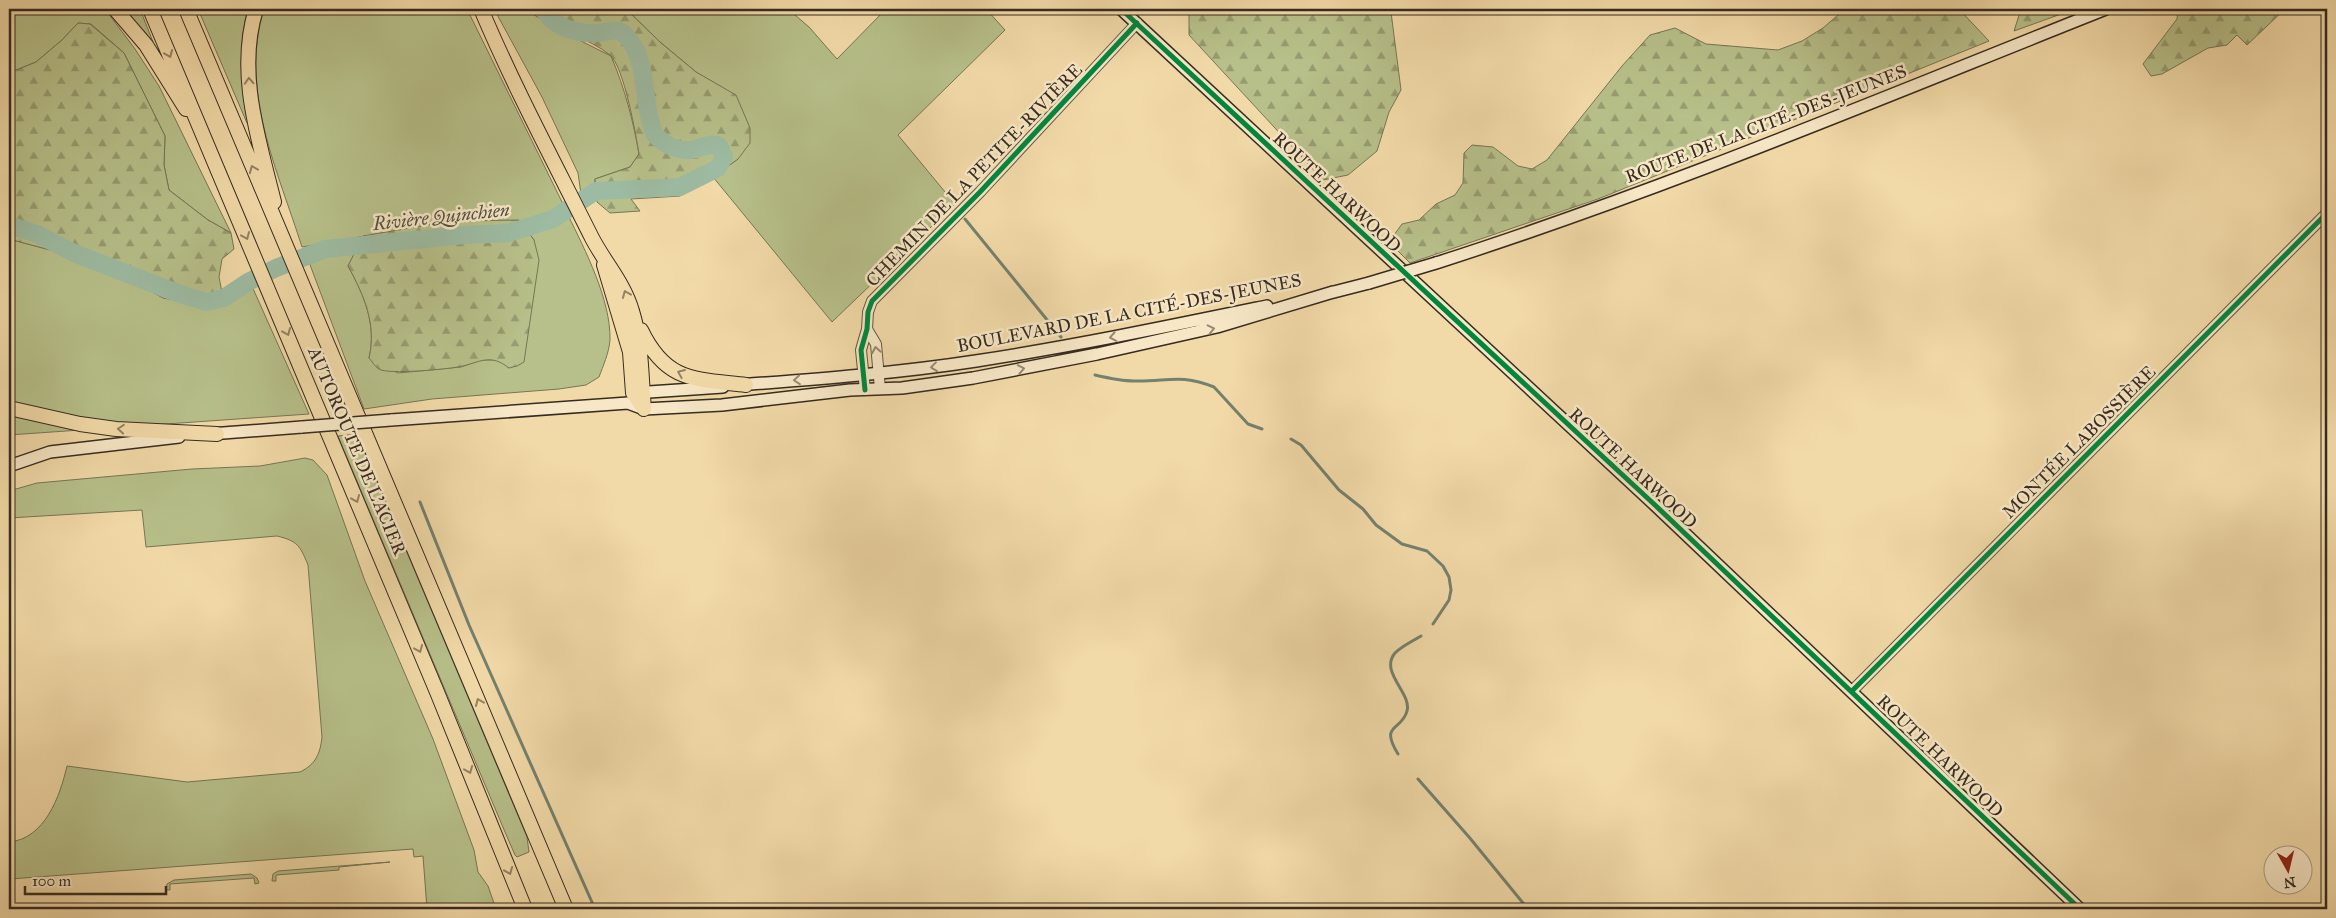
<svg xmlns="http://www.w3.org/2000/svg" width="2336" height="918" font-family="'IM FELL Great Primer',serif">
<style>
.green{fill:#b7c08a;stroke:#767655}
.forest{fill:url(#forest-firs);stroke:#767655}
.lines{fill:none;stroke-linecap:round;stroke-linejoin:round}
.stream{stroke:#74816e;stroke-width:3}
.river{stroke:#9dbba2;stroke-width:18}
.tertiary-casing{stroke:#655742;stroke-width:12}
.secondary-casing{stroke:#362b20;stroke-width:14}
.motorway-casing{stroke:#362b20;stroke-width:16}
.tertiary{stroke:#f7e7c6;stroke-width:10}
.secondary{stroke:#f7e7c6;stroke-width:11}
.motorway{stroke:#f2daa8;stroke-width:14}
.secondary-bridge-casing{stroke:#362b20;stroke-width:14;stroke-linecap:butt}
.secondary-bridge{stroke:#f7e7c6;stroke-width:11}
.cycleway-casing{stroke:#f7e7c6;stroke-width:8}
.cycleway{stroke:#00873e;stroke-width:5}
.oneway{stroke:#948264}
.oneway2{stroke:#968973}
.labels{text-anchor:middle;stroke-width:5;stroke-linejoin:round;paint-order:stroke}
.street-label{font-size:18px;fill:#362b20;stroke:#f7e7c6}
.water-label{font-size:19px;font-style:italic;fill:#504f40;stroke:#f7e7c6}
</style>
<defs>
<pattern id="forest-firs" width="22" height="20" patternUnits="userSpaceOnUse" patternTransform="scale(1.25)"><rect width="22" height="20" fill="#b7c08a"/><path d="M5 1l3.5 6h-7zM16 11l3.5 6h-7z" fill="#969c70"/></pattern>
</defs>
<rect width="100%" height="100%" fill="#f2daa8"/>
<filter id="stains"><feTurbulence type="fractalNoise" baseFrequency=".004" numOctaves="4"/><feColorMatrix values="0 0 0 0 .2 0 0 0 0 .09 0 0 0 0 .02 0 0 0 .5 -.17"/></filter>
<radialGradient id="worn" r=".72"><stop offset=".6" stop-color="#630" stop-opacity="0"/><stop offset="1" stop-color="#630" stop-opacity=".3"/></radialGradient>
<!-- green -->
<path class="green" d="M9,9H105L135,49L159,86L231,233L208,220L169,190L164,165L165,136L124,53L91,24L78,23L62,40L36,62L9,73Z
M123,9H140L153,42L150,44Z
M198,9H248C237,47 242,83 249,122L247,123Z
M264,9H467L564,206L549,218L535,221H451L302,247C278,171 239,91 264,9Z
M494,9H526L551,26L611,56C625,89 633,120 639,154L630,167L595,179V186L581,194L578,173L542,97Z
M626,9H788L809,27L837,59L886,9H986L1005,30L898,135L955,204L832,322L713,177L738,159L736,96L696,72L660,42Z
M568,215C585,250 611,300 610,340C609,353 603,366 599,377L586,385L559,389L432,399L364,409L309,262L323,255L356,251L348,266C364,295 377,325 369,358L398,373L461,367L481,360H499L509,368L534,240L527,231Z
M9,239L84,259L123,276L224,303L251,284L309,414L9,435Z
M357,434L527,837L529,852L517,857L515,855L505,832L338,436Z
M305,458L313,460L327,475L365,581L433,739L474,850L478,872L488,886L496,909H427L423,856L414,857L413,849L10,879L9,842C45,839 60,796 67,766L187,782L300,772C316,764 320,754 322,737L308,565C300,546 298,541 277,536L146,547L142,510L9,518V491L37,483L192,469L260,466Z
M390,862L339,867V870L276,875V881H272L273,874L278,871Z
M251,874L257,878L259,883L255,884L254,878L170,884V890H166L167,884L174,880Z"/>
<!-- forest -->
<path class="forest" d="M526,9H626L660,42L696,72L736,95L750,128V143L738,159L713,177L680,196L631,199L640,211L610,213L597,202L595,179L630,167L639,154C636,135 624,67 610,55C588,37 551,29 526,9Z
M1189,9H1394L1391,12L1401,90L1389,112L1377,151L1348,175L1323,180L1189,35Z
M1845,9H1959L1989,41L1598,199L1410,263L1398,251L1394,235L1402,224L1419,220L1436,204L1455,195L1463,183L1464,153L1472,145L1493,147L1518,166L1532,169L1547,160L1622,66L1650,35L1675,28L1706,44L1778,50L1802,41L1823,28Z
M2021,9H2075L2014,31Z
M2178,9H2285L2247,45L2237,35L2227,45L2208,48L2162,74L2151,76L2143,64L2177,19Z
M78,23L90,24L124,53L165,136L164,165L169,190L208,220L231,233L234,249L222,259L219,277L224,303L201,305L163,298L123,276L84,259L9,239V73L36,62L62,40Z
M519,220L534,240L539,260L524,362L517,366L509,368C491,354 482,361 463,366C451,369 387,375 379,369C375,367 372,361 369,358C377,325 364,295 348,266L363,236L451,221Z"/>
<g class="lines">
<!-- stream -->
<path class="stream" d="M965,219L1061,337
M1095,375C1108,378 1121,381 1134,381C1167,382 1180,373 1214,387L1248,424L1262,429
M1291,439L1301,445L1339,490L1363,509L1376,525L1402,544L1427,551L1443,566L1449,577L1451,590L1449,600L1433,624
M420,502L469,625L595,909
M1398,754C1379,723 1402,731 1407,711C1412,693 1379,672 1395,653C1402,646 1413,641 1421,636
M1418,779L1469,837L1528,909"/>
<!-- river -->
<path class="river" d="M9,225L37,234L74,253L177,293L206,302L224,298L248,282L276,268L325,249L465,235L509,233L553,219L596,191L680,187L718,168L724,157L719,146C711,142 704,147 696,149C681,153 666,146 655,135C641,105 650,63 627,37C617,25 609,33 596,33C577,34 552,27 544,9"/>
<!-- tertiary casing -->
<g class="tertiary-casing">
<path id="tertiary" d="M867,329L876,344L880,389
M865,390L861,350L867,329L868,312L872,301L980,192L1137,23
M1852,691L2327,213"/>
</g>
<!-- secondary casing -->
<g class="secondary-casing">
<path id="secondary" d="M1121,9L1656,506L2080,909
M1436,263C1664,190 1884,97 2106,9
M1326,294L1369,283
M739,385C818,379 898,373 976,361C1074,346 1170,326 1267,306
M634,393L723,387
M391,420L628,403L644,409L722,405L850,390L902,388L973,378L1097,354L1217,327L1333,292
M210,434L302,427
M9,466L50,452L179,437"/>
</g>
<!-- motorway casing -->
<g class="motorway-casing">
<path id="motorway" d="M115,9L146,45L186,109
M150,9L437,692L525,909
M186,9L566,909
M256,9C236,73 259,140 274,202
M481,9C514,87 554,162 592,238C605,263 624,283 632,311C642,343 641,376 644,409
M604,265L630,352L633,393L644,409
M641,330C666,382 694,379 746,385
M9,408L80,424L116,429L217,434"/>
</g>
<!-- tertiary -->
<use href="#tertiary" class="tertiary"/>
<!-- secondary -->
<use href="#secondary" class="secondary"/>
<!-- motorway -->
<use href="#motorway" class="motorway"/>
<!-- secondary-bridge casing -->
<g class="secondary-bridge-casing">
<path id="secondary-bridge" d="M1369,283L1436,263
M302,427L391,420"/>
</g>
<!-- secondary-bridge -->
<use href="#secondary-bridge" class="secondary-bridge"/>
<!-- cycleway casing -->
<g class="cycleway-casing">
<path id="cycleway" d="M1121,9L1656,506L2080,909
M865,390L861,350L867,329L868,312L872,301L980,192L1137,23
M1852,691L2327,213"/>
</g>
<!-- cycleway -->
<use href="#cycleway" class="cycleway"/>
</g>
<!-- one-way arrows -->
<defs><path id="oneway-chevron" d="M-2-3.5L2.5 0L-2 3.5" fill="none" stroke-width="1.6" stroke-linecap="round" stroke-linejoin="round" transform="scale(1.25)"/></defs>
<g class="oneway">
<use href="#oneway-chevron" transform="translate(169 54) rotate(67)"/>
<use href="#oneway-chevron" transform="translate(249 81) rotate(-93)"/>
<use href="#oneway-chevron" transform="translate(253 169) rotate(-113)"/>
<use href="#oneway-chevron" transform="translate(246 236) rotate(67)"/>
<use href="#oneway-chevron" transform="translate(626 294) rotate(-113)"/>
<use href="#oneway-chevron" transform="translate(287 332) rotate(67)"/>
<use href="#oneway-chevron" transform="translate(681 373) rotate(-157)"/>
<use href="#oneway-chevron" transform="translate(121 429) rotate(-175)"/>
<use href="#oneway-chevron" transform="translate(356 499) rotate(67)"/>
<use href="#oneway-chevron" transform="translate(419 649) rotate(67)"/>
<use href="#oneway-chevron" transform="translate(479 702) rotate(-113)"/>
<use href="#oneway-chevron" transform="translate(469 770) rotate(68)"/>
<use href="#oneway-chevron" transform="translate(509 871) rotate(68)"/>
</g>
<g class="oneway2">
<use href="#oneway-chevron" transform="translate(1211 329) rotate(-13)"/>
<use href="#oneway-chevron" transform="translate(1113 337) rotate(169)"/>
<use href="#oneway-chevron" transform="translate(876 350) rotate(-100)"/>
<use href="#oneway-chevron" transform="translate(934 367) rotate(173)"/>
<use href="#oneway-chevron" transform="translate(1021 369) rotate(-11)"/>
<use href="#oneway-chevron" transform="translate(797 380) rotate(175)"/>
</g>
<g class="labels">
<!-- street labels -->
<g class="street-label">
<text transform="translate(1766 124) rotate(-21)" y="6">ROUTE DE LA CITÉ-DES-JEUNES</text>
<text transform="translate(974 175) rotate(-46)" y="6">CHEMIN DE LA PETITE-RIVIÈRE</text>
<text transform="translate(1337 192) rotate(43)" y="6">ROUTE HARWOOD</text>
<text transform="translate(1129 313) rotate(-11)" y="6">BOULEVARD DE LA CITÉ-DES-JEUNES</text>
<text transform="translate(2079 442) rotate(-45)" y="6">MONTÉE LABOSSIÈRE</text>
<text transform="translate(357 451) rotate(67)" y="6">AUTOROUTE DE L'ACIER</text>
<text transform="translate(1633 468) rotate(43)" y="6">ROUTE HARWOOD</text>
<text transform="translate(1940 756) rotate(44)" y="6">ROUTE HARWOOD</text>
</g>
<!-- water labels -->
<g class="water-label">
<text transform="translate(441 216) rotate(-6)" y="7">Rivière Quinchien</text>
</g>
</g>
<!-- margin -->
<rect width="2336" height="918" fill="none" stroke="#f2daa8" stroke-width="30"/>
<rect x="10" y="10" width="2316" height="898" fill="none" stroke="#362b20" stroke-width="2.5"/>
<rect x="15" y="15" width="2306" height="888" fill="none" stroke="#362b20"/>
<!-- north arrow -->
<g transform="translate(2288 870) rotate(172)"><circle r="24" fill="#f7e7c6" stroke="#aa9c84"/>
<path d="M0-4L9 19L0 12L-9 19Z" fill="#8f2418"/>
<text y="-8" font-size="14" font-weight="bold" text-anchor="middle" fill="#362b20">N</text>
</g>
<!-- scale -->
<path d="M25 886v8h141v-8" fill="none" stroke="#362b20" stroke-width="2.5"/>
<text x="32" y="886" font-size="15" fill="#362b20" stroke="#f7e7c6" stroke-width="4" paint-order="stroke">100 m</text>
<rect width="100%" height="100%" filter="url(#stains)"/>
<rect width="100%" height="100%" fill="url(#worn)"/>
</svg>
